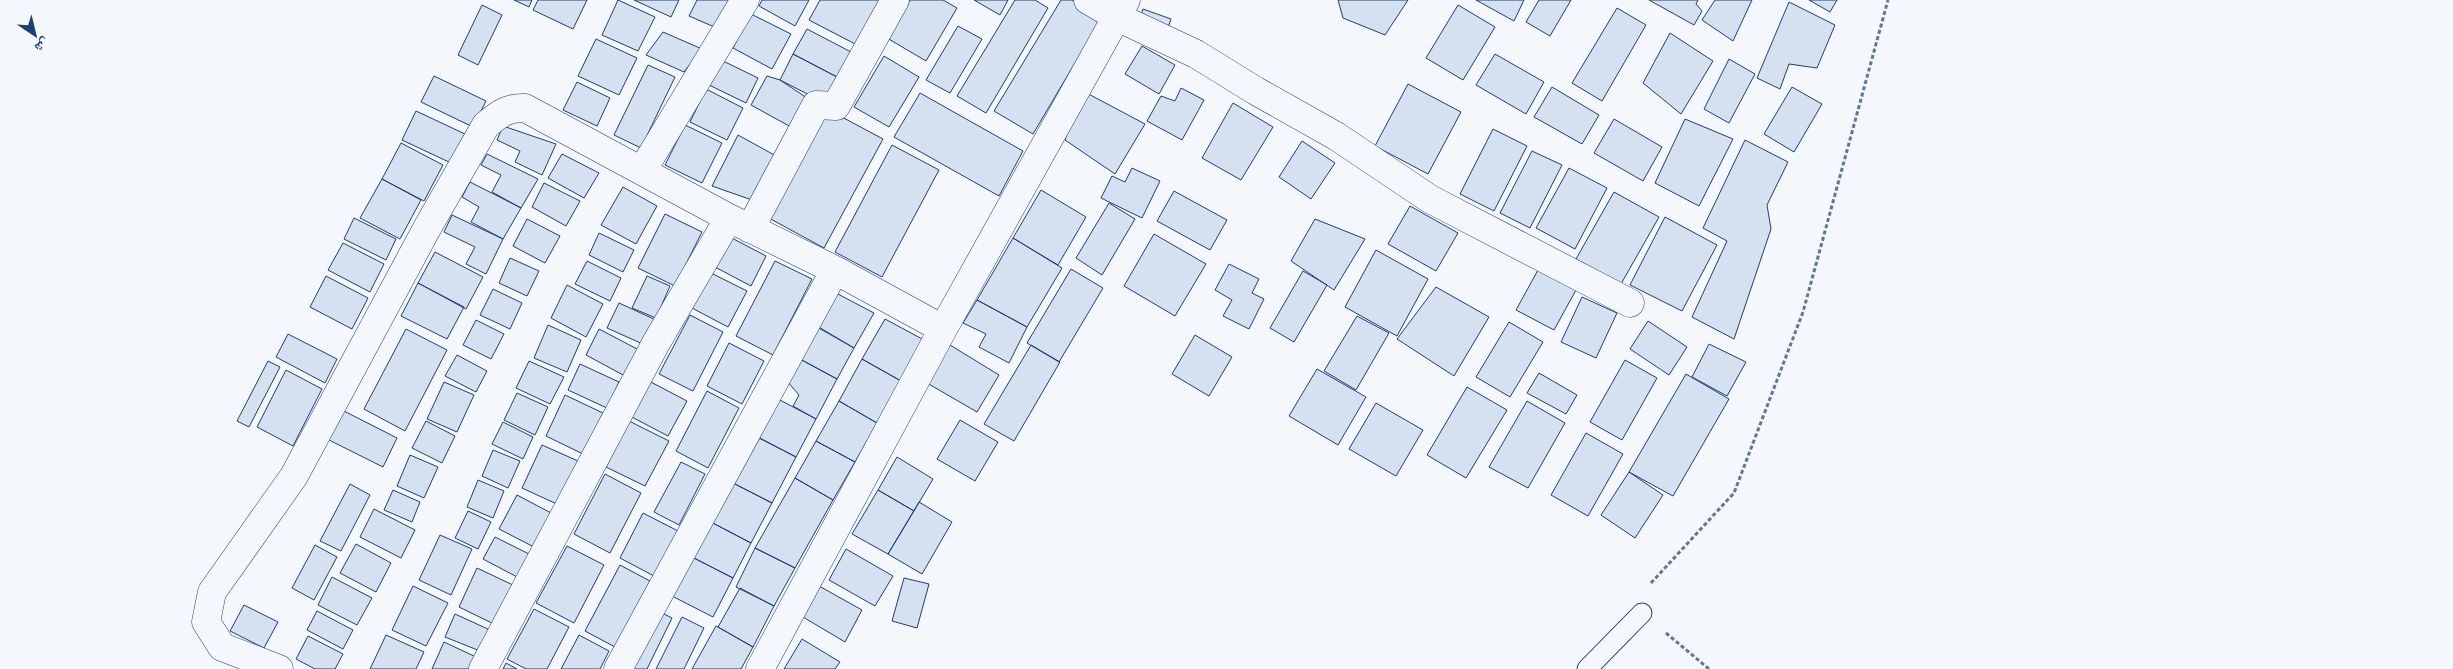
<svg xmlns="http://www.w3.org/2000/svg" width="2453" height="669" font-family="Ubuntu,'Noto Naskh Arabic',sans-serif">
<style>
.building{fill:#d5e0f0;stroke:#1d3f73}
.lines{fill:none;stroke-linecap:round;stroke-linejoin:round}
.lane-casing{stroke:#1d3f73;stroke-width:21}
.street-casing{stroke:#1d3f73;stroke-width:29}
.path{stroke:#5e769c;stroke-width:3;stroke-dasharray:4 2.5;stroke-linecap:butt}
.lane{stroke:#f4f7fb;stroke-width:19}
.street{stroke:#f4f7fb;stroke-width:28}
</style>
<rect width="100%" height="100%" fill="#f4f7fb"/>
<!-- building -->
<path class="building" d="M514,0H532L529,7Z
M538,0H587L573,29L533,10Z
M618,0L655,17L638,51L602,35Z
M634,0H679L671,17Z
M697,0H733L719,29L689,16Z
M762,0H809L795,26L759,6Z
M820,0H881L857,45L809,20Z
M910,0H943L957,8L926,61L887,38Z
M974,0H1008L1000,15Z
M1015,0H1035L1048,8L986,113L957,96Z
M1061,0H1072L1101,19L1033,134L994,111Z
M1338,0H1408L1385,35L1343,18Z
M1476,0H1524L1514,21Z
M1539,0H1571L1550,36L1526,22Z
M1649,0H1698L1696,4L1702,11L1694,25Z
M1715,0H1752L1733,41L1702,20Z
M1809,0H1837L1830,12Z
M1789,2L1835,25L1817,68L1789,64L1780,89L1757,78Z
M482,5L502,15L478,65L458,55Z
M1458,5L1495,27L1463,80L1426,58Z
M1617,8L1646,25L1602,101L1572,83Z
M1143,9L1171,19L1166,34L1138,24Z
M751,14L791,34L772,69L733,48Z
M958,26L982,39L950,93L926,80Z
M807,29L853,53L839,78L793,54Z
M663,32L702,49L684,72L646,55Z
M1670,33L1713,61L1681,114L1643,83Z
M596,39L637,58L619,95L578,76Z
M1142,46L1175,65L1159,94L1125,74Z
M793,54L839,78L825,103L780,80Z
M1495,54L1544,82L1526,114L1476,85Z
M884,56L919,77L889,127L854,107Z
M719,59L758,78L746,103L707,84Z
M1729,59L1755,74L1729,123L1704,109Z
M648,65L675,77L641,148L614,135Z
M434,76L486,101L473,127L421,102Z
M767,76L780,80L807,98L791,127L751,105Z
M577,82L610,98L597,126L563,110Z
M1408,84L1461,112L1428,174L1375,146Z
M1552,87L1599,115L1582,144L1534,117Z
M1792,87L1822,104L1794,152L1764,134Z
M1181,88L1204,100L1182,140L1147,121L1161,96L1175,101Z
M706,89L743,108L727,140L690,122Z
M1079,89L1145,124L1115,174L1065,140Z
M920,93L1023,151L999,196L894,137Z
M1233,103L1273,127L1241,180L1202,158Z
M825,108L883,139L824,248L767,217Z
M416,111L465,134L451,163L402,140Z
M1614,119L1662,147L1643,181L1594,153Z
M1685,119L1733,139L1699,206L1655,183Z
M685,125L722,143L702,183L665,165Z
M503,126L556,144L542,175L515,162L520,151L497,140Z
M1493,129L1527,146L1494,211L1460,194Z
M738,135L778,157L752,200L712,186Z
M1745,140L1788,162L1767,205L1771,229L1734,339L1692,317L1727,241L1703,228Z
M1302,141L1335,163L1311,199L1279,177Z
M401,143L443,165L424,201L382,179Z
M892,145L939,170L882,277L835,252Z
M1532,151L1562,165L1530,228L1500,213Z
M487,154L538,179L521,208L492,192L501,175L481,165Z
M562,154L599,173L584,198L548,178Z
M1132,168L1160,181L1142,218L1101,198L1112,176L1125,182Z
M1569,168L1607,188L1575,249L1536,228Z
M382,179L421,200L400,239L360,218Z
M470,182L521,208L503,239L471,222L479,207L462,197Z
M544,183L580,201L566,226L532,207Z
M623,187L657,206L636,244L601,225Z
M1041,190L1086,217L1058,265L1013,238Z
M1174,191L1227,220L1210,250L1157,221Z
M1614,192L1659,217L1621,284L1576,259Z
M1109,203L1135,219L1102,275L1076,258Z
M1410,206L1458,233L1436,271L1388,244Z
M665,214L702,232L675,286L638,268Z
M452,215L503,239L486,274L466,264L475,247L444,232Z
M1665,217L1717,245L1682,311L1630,285Z
M354,218L396,239L386,260L344,239Z
M527,219L560,236L545,263L513,246Z
M1315,219L1365,239L1334,290L1291,261Z
M599,233L634,250L623,272L589,255Z
M1154,234L1206,264L1175,316L1124,286Z
M728,236L766,256L751,286L713,266Z
M1013,238L1062,268L1027,327L977,300Z
M343,243L384,264L370,292L328,270Z
M1376,250L1428,279L1397,336L1345,307Z
M435,252L483,277L466,309L418,283Z
M510,258L539,271L527,296L499,283Z
M587,261L621,278L610,301L575,284Z
M775,261L812,279L773,355L736,336Z
M1229,264L1259,279L1252,293L1264,299L1249,329L1223,316L1232,300L1215,290Z
M1071,269L1103,288L1059,362L1027,343Z
M1538,270L1576,290L1554,330L1516,310Z
M1303,271L1327,285L1294,342L1270,328Z
M711,273L747,291L728,327L692,308Z
M326,276L368,298L352,329L310,307Z
M647,276L670,286L656,318L632,308Z
M418,283L464,307L447,339L401,316Z
M567,285L603,304L586,337L551,318Z
M1436,287L1489,317L1454,376L1397,339Z
M493,289L522,303L510,329L480,315Z
M836,293L874,313L854,348L817,326Z
M1582,297L1617,313L1596,358L1561,342Z
M977,300L1027,327L1009,363L979,347L986,334L963,323Z
M619,303L656,320L645,345L607,328Z
M690,315L723,332L693,391L659,374Z
M1357,316L1389,333L1356,390L1324,371Z
M885,319L924,340L901,381L862,359Z
M476,320L504,334L491,359L463,345Z
M1648,321L1687,347L1669,375L1630,349Z
M1509,322L1543,342L1510,397L1476,377Z
M548,325L581,340L567,372L534,358Z
M817,327L854,348L837,379L800,359Z
M406,329L447,350L405,431L364,409Z
M599,329L639,350L625,376L586,355Z
M288,334L337,359L325,383L276,357Z
M1195,335L1232,357L1209,396L1172,374Z
M729,343L764,361L742,404L707,386Z
M1709,344L1746,362L1727,396L1692,377Z
M950,345L999,375L977,412L927,383Z
M1031,345L1060,362L1014,441L984,424Z
M457,355L487,371L476,392L445,376Z
M798,358L837,379L816,419L793,406L799,395L786,380Z
M862,359L901,381L877,423L839,401Z
M1625,360L1657,378L1622,440L1590,422Z
M268,361L280,367L249,427L237,421Z
M529,361L564,377L550,404L516,388Z
M580,364L619,382L607,408L568,390Z
M1317,369L1366,397L1338,445L1289,416Z
M286,370L322,389L293,446L257,427Z
M1539,373L1577,395L1566,414L1527,393Z
M1686,374L1729,399L1673,496L1629,472Z
M647,380L687,401L668,436L628,415Z
M444,382L474,395L457,432L427,419Z
M1467,387L1507,410L1466,478L1427,455Z
M707,391L739,408L708,468L676,451Z
M517,393L548,407L535,435L504,420Z
M565,395L603,413L583,454L546,436Z
M778,399L816,419L796,457L758,437Z
M839,401L877,423L855,462L816,441Z
M1527,401L1565,423L1528,488L1489,467Z
M1376,403L1423,430L1396,476L1349,449Z
M342,410L397,438L383,467L327,439Z
M960,420L998,442L975,481L937,459Z
M426,421L455,436L442,463L412,448Z
M629,421L669,441L645,486L606,467Z
M503,422L533,437L523,459L492,444Z
M1586,433L1623,454L1588,516L1551,495Z
M753,435L796,457L772,503L729,481Z
M816,441L855,462L833,500L795,478Z
M542,445L578,461L559,505L522,488Z
M493,450L520,461L508,488L482,476Z
M410,455L438,467L424,498L397,486Z
M897,457L933,479L914,511L878,490Z
M681,462L705,474L679,525L654,512Z
M1629,472L1663,495L1635,538L1601,515Z
M605,474L641,493L610,553L574,534Z
M795,478L833,500L795,568L755,548Z
M478,480L504,491L493,518L467,507Z
M729,481L772,503L751,543L709,521Z
M350,484L370,495L341,551L320,541Z
M393,490L420,502L412,522L384,510Z
M878,490L914,511L888,554L852,534Z
M517,495L553,514L536,548L499,529Z
M919,502L952,522L922,574L888,554Z
M374,509L415,530L401,558L360,537Z
M468,511L491,522L478,549L455,538Z
M643,513L678,531L654,576L620,558Z
M709,521L751,543L733,578L690,556Z
M440,535L472,549L451,595L419,580Z
M495,537L531,555L519,578L483,559Z
M356,544L391,563L376,592L340,573Z
M315,545L337,557L314,600L292,588Z
M567,546L604,565L574,623L536,603Z
M755,548L795,568L774,606L736,587Z
M846,549L893,576L875,606L829,580Z
M690,556L733,578L713,617L670,595Z
M620,565L650,581L615,647L585,631Z
M477,568L515,586L496,625L459,607Z
M332,577L372,598L357,625L318,605Z
M904,578L929,584L917,628L892,621Z
M413,586L448,603L426,646L392,630Z
M819,586L862,610L845,642L803,617Z
M740,588L774,606L753,647L718,627Z
M244,605L278,622L264,648L230,631Z
M534,609L569,627L547,669H526L507,659Z
M656,610L672,618L647,669H631Z
M317,611L353,630L343,649L307,630Z
M455,614L490,630L480,651L445,637Z
M682,617L704,628L684,669H656Z
M716,626L753,647L741,669H692Z
M386,635L424,652L416,669H370Z
M579,635L609,651L600,669H561Z
M308,636L343,654L335,669H315L296,659Z
M802,639L840,662L835,669H784Z
M444,642L476,657L470,669H432Z
M506,663L517,669H503Z"/>
<g class="lines">
<!-- lane casing -->
<g class="lane-casing">
<path id="lane" d="M1587,669L1642,613"/>
</g>
<!-- street casing -->
<g class="street-casing">
<path id="street" d="M1088,0L1117,17L1196,54L1256,91L1336,136L1430,199L1630,303
M642,171L745,0
M750,229L816,105L836,106L895,0
M279,669L222,647L206,622L212,592L294,476L426,230L486,125C499,114 508,107 525,108L729,218L835,270L943,329
M483,669L656,343L729,218
M618,669L835,270
M760,669L943,329L1126,0"/>
</g>
<!-- path -->
<path class="path" d="M1651,583L1734,493L1803,312L1888,0
M1666,633L1709,669"/>
<!-- lane -->
<use href="#lane" class="lane"/>
<!-- street -->
<use href="#street" class="street"/>
</g>
<!-- north arrow -->
<g transform="translate(35 35) rotate(145)" stroke="#f4f7fb" stroke-width="4" paint-order="stroke">
<path d="M0-4L9 19L0 12L-9 19Z" fill="#1d3f73"/>
<text y="-8" font-size="14" font-weight="bold" text-anchor="middle" fill="#1d3f73">ش</text>
</g>
</svg>
